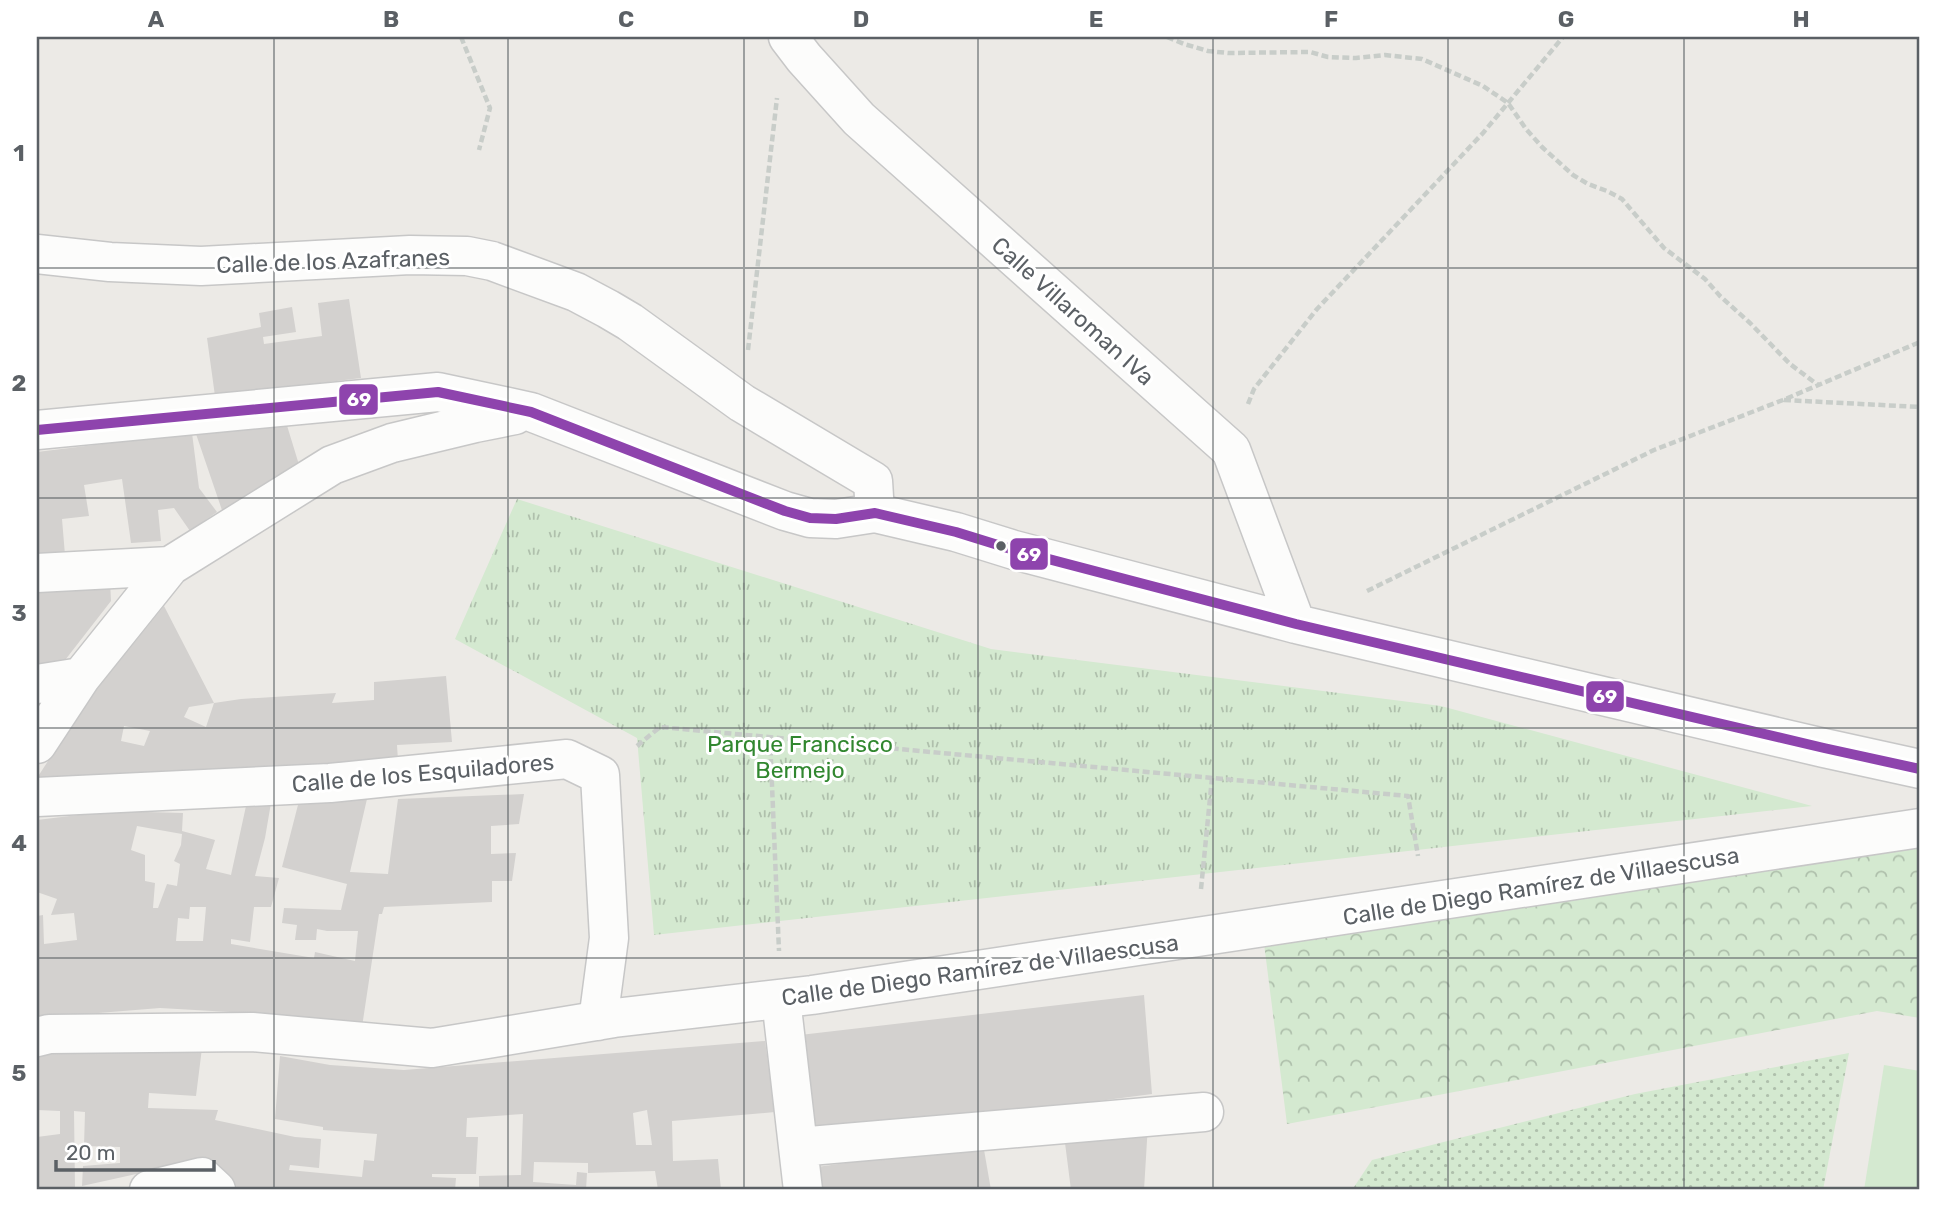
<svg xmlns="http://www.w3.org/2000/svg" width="1957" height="1227" font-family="Rubik,sans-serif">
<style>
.grass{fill:url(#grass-dots)}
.forest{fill:url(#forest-crowns)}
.park{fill:url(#park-tufts)}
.pitch{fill:#d4e9d0}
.building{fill:#d3d1cf;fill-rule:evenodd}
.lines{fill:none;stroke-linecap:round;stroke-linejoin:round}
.minor-casing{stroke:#c7c7c7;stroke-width:41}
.path{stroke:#c8cdc9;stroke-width:4.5;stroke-dasharray:7 3.5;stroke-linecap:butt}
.minor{stroke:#fcfcfb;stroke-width:38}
.bus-1-casing{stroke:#fff;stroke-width:16}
.bus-1{stroke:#8e44ad;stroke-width:10}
.grid{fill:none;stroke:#5b6065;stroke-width:2;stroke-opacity:0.55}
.bus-dot{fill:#5b6065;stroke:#fff;stroke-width:2.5}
.labels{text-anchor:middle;stroke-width:6;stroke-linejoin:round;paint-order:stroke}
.street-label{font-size:23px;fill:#5b6065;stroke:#fff}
.park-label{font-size:23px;fill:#31872f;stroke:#fff}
.line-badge{stroke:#fff;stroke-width:2.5}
.badge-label{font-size:19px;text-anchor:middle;font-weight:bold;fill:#fff}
.neatline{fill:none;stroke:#5b6065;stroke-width:2.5}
.grid-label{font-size:23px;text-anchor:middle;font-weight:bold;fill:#5b6065}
</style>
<defs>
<pattern id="grass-dots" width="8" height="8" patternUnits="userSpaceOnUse" patternTransform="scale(1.75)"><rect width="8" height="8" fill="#d4e9d0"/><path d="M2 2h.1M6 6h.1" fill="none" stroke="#afc0ac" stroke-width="1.8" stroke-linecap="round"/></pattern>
<pattern id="forest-crowns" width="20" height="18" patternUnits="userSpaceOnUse" patternTransform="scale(1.75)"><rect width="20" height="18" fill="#d4e9d0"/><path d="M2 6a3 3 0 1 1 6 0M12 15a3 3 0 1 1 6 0" fill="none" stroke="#afc0ac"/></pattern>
<pattern id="park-tufts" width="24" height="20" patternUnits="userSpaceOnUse" patternTransform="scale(1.75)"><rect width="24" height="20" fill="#d4e9d0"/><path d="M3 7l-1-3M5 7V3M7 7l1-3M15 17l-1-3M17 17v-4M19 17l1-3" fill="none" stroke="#afc0ac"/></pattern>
</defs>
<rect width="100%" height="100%" fill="#eceae6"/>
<!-- grass -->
<path class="grass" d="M1849,1053L1823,1190H1352L1372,1160L1635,1094Z"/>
<!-- forest -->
<path class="forest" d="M1920,828V1018L1877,1011L1287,1124L1262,928Z"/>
<!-- park -->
<path class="park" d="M517,499L991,649L1441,706L1812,806L654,935L637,738L455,639Z"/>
<!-- pitch -->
<path class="pitch" d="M1884,1065L1920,1071V1190H1864Z"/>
<!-- building -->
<path class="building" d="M349,299L361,378L215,396L207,338L261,327L259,313L292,307L296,332L263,337L264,344L322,336L318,303Z
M285,419L300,468L224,516L196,434Z
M192,433L199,488L217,512L190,531L174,508L158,510L161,541L131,543L122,479L84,485L89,516L62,519L65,555L37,559V452Z
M110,581L111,601L62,664L37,672V585Z
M164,606L214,703L189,707L184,717L206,727L214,703L241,699L336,693L332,703L374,700V682L446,676L452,742L397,745L398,761L37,778L87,701ZM124,726L150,731L144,746L121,741Z
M524,794L519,824L491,826V854L516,853L512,881H492V902L384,907L382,914H379L362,1027L267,1014L160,1008L37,1018V916L43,915L44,944L77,940L74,913L51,915L57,899L37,892V820L111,811L183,813L182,831L215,840L206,869L231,875L246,806L271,803L265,838L255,876L279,878L271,907H254L250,942L231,939V944L314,958L315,952L355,961L358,931H327L317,929L316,940H295L297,925L282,923L284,908L341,910L347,884L282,867L299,801L367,799L350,872L388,874L398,799ZM137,826L182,834L181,845L174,861L180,864L177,886L167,884L158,908H153L155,883L145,881V855L131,850ZM190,907H206L203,941H176L178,918L189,919Z
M1144,995L1152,1094L808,1139L800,1035Z
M765,1041L775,1112L672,1121L673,1161L718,1159L721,1190H658L655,1171L588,1173V1163L534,1162L533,1182L576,1185L577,1172L587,1173L586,1190H479V1176L521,1175L523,1114L467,1118L466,1137H478L476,1174H432V1177L456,1178L455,1190H240L204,1159L82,1186L83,1166L120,1163V1147L84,1146L85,1112L74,1111L75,1187L62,1190H37V1137L60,1134V1111L37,1110V1053L202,1048L196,1096L149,1093L148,1108L218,1110L215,1120L295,1137L321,1139L319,1168L290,1165L289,1170L362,1177L364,1160L374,1161L377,1134L323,1130V1127L275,1119L280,1056L330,1065L404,1070ZM647,1110L652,1145H636L633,1113Z
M1148,1124L1144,1190H1071L1064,1135Z
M983,1144L991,1190H819L817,1167Z"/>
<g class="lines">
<!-- minor casing -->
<g class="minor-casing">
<path id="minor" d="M788,37L804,58L859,119L1231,450L1296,624
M37,254L110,262L201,266L410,255L467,256L492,261L576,292L608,309L630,322L742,403L873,481L875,513
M37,430L438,392L531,412L785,511L810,518L836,519L875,513L956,532L1014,550L1296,624L1824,748L1920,769
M37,573L170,566
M37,684L81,677
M37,744L81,677L170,566L332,465L392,443L475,423L515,415
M37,797L330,783L567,759L600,775L609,938L598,1021
M781,999L803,1190
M37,1037L49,1034L252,1032L432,1048L614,1018L812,995L1920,828
M798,1147L1204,1112
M149,1190L202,1177L216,1190"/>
</g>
<!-- path -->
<path class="path" d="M461,37L490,108L479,150
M1167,37L1184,44L1208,51L1228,53L1310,52L1328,57L1356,58L1385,55L1422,59L1483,86L1508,103L1526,129L1542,147L1573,175L1588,184L1607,191L1622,199L1664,248L1705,279L1720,296L1750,323L1790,364L1818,385
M748,350L777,98
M1784,400L1920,407
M1248,404L1254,389L1317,309L1483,133L1563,37
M1367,591L1654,450L1783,400L1920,342
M770,738L779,951
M637,746L660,727L1408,796L1418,856
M1201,889L1212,778"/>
<!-- minor -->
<use href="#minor" class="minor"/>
<!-- bus-1 casing -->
<g class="bus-1-casing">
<path id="bus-1" d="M37,430L438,392L531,412L785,511L810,518L836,519L875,513L956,532L1014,550L1296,624L1824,748L1920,769"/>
</g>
<!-- bus-1 -->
<use href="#bus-1" class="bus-1"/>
</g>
<!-- grid -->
<path class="grid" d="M274,37V1190M508,37V1190M744,37V1190M978,37V1190M1213,37V1190M1448,37V1190M1684,37V1190M37,268H1920M37,498H1920M37,728H1920M37,958H1920"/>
<!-- markers -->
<circle class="bus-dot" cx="1001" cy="546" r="6"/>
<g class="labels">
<!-- street labels -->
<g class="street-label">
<text transform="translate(333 261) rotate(-2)" y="8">Calle de los Azafranes</text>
<text transform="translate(1073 311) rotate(42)" y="8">Calle Villaroman IVa</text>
<text transform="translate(423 773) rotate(-5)" y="8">Calle de los Esquiladores</text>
<text transform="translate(1541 886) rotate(-9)" y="8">Calle de Diego Ramírez de Villaescusa</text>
<text transform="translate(980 970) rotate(-8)" y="8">Calle de Diego Ramírez de Villaescusa</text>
</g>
<!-- park labels -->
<g class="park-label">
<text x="800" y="752">Parque Francisco<tspan x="800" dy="26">Bermejo</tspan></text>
</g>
</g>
<g class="line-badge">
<rect x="338" y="383" width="41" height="33" rx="7" fill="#8e44ad"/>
<rect x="1009" y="537" width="40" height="34" rx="7" fill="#8e44ad"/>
<rect x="1585" y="680" width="40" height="33" rx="7" fill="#8e44ad"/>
</g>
<g class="badge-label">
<text x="359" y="406">69</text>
<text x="1029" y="561">69</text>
<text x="1605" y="703">69</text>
</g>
<!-- border -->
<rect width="1957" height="1227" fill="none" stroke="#ffffff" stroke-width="77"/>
<!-- scale -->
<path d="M56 1160v10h158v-10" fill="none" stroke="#5b6065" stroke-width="3.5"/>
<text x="66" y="1160" font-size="21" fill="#5b6065" stroke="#ffffff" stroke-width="5" paint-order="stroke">20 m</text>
<rect x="38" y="38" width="1880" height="1150" class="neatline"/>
<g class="grid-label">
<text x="156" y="27">A</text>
<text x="391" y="27">B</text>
<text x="626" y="27">C</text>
<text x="861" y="27">D</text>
<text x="1096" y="27">E</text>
<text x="1331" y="27">F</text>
<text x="1566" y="27">G</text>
<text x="1801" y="27">H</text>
<text x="19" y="161">1</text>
<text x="19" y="391">2</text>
<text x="19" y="621">3</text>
<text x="19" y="851">4</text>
<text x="19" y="1081">5</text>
</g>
</svg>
